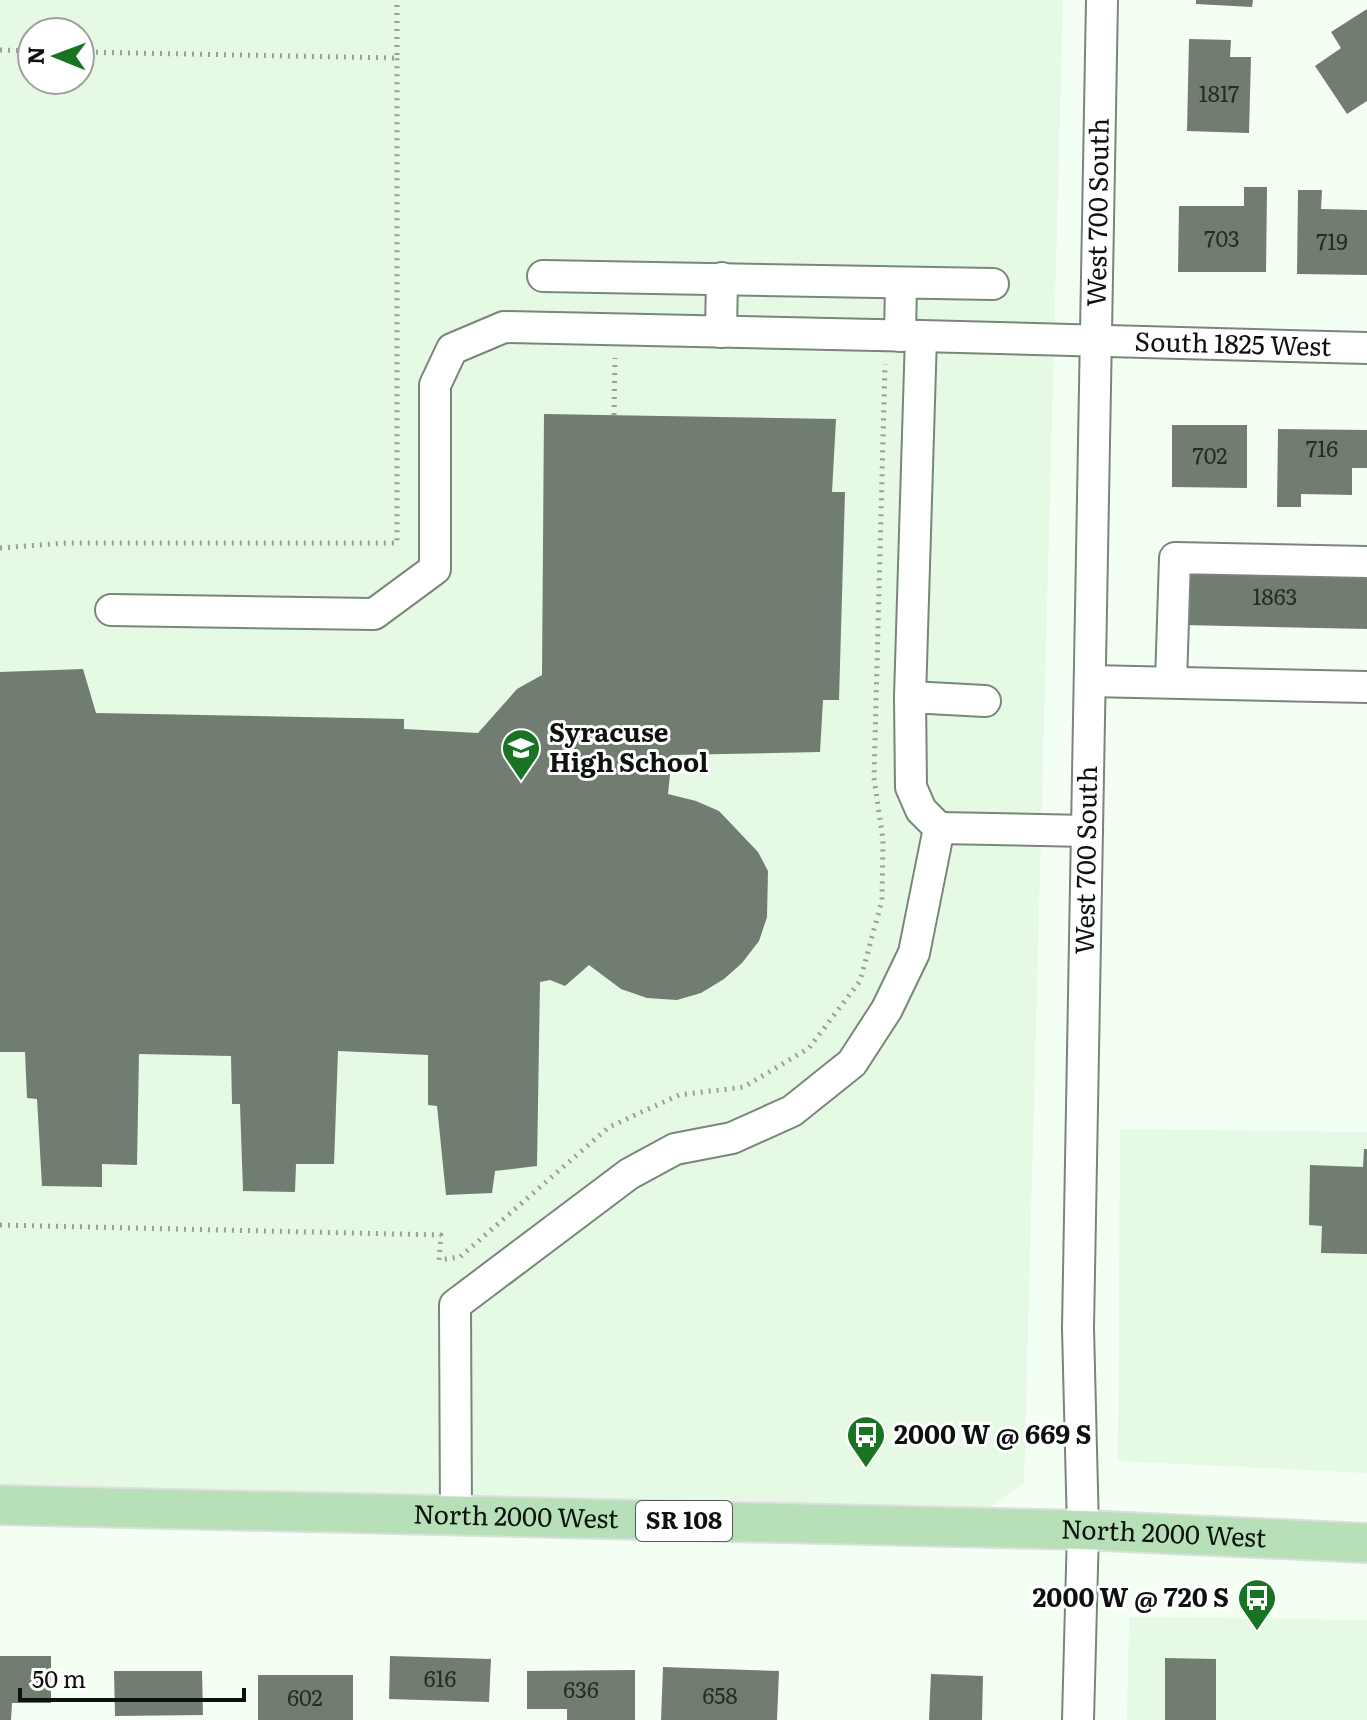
<svg xmlns="http://www.w3.org/2000/svg" width="1367" height="1720" font-family="Literata,serif">
<style>
.built{fill:#e5f9e4;fill-rule:evenodd}
.building{fill:#707d70}
.lines{fill:none;stroke-linecap:round;stroke-linejoin:round}
.minor-casing{stroke:#798679;stroke-width:34}
.major-casing{stroke:#dddedd;stroke-width:42}
.path{stroke:#98a098;stroke-width:5;stroke-dasharray:2 6;stroke-linecap:butt}
.minor{stroke:#fff;stroke-width:30}
.major{stroke:#b8e0b8;stroke-width:38}
.labels{text-anchor:middle;stroke-width:6;stroke-linejoin:round;paint-order:stroke}
.number-label{font-size:22px;fill:#262d26}
.shield{fill:#fff;stroke:#565956;stroke-width:2}
.shield-label{font-size:24px;font-weight:bold;fill:#0e120e}
.street-label{font-size:26px;fill:#0e120e;stroke:#fff}
.poi-label{font-size:26px;font-weight:bold;fill:#0e120e;stroke:#fff;text-anchor:start}
</style>
<rect width="100%" height="100%" fill="#f4fff3"/>
<!-- built -->
<path class="built" d="M0,0H1063L1024,1483L985,1511L0,1491ZM32,32H80V80H32Z
M1120,1129L1367,1132V1473L1118,1461Z
M1129,1617L1367,1620V1720H1127Z"/>
<!-- building -->
<path class="building" d="M1196,0H1253L1252,7L1196,4Z
M1367,9V101L1347,114L1315,66L1341,48L1331,32Z
M1189,39L1231,40L1230,57H1251L1249,133L1187,131Z
M1244,187H1267L1266,272H1178L1179,206H1244Z
M1298,190H1322L1321,209L1367,210V275L1297,274Z
M544,414L836,419L832,492H845L839,700H823L820,752L672,755L668,794L696,801L719,811L758,852L768,871L767,917L759,941L742,963L724,979L701,993L677,1000L647,998L621,989L589,965L565,986L550,980L540,982L537,1166L495,1171L492,1193L446,1195L437,1106L428,1105V1055L338,1051L334,1164H296L295,1192L243,1191L240,1104H232L231,1056L139,1054L137,1165L102,1164V1187L42,1186L37,1099L27,1098L25,1052H0V672L83,669L96,713L404,719V729L478,733L517,689L542,675Z
M1172,425H1247V488L1172,487Z
M1278,429L1367,430V468H1352V495L1301,494V507H1277Z
M1184,566L1367,570V629L1183,625Z
M1364,1149H1367V1254L1321,1253L1322,1226L1309,1225L1310,1165L1363,1167Z
M0,1656H51V1703H12L11,1720H0Z
M390,1656L491,1659L489,1702L389,1699Z
M1165,1658L1216,1659V1720H1165Z
M663,1667L779,1671L777,1720H661Z
M635,1670V1720H567V1709H527V1671Z
M114,1671H202L203,1715L115,1716Z
M931,1674L983,1676L982,1720H929Z
M258,1675H353V1720H258Z"/>
<g class="lines">
<!-- minor casing -->
<g class="minor-casing">
<g id="minor">
<path d="M543,276L993,284"/>
<path d="M721,332L722,278"/>
<path d="M900,336L901,283"/>
<path id="s1" d="M921,336L1367,348"/>
<path d="M111,610L374,614L435,569V385L452,349L504,327L921,336L910,697L911,787L921,810L939,828L914,953L887,1009L852,1063L792,1111L732,1138L675,1149L629,1174L455,1305L456,1516"/>
<path d="M1090,681L1367,687"/>
<path d="M1171,682L1175,558L1367,562"/>
<path d="M910,697L985,701"/>
<path d="M939,828L1087,831"/>
<path id="s2" d="M1078,1720L1083,1530L1078,1328L1102,0"/>
</g>
</g>
<!-- major casing -->
<g class="major-casing">
<g id="major">
<path id="s3" d="M0,1505L1083,1530L1367,1543"/>
</g>
</g>
<!-- path -->
<path class="path" d="M0,50L32,51
M80,52L397,58V0
M614,415L615,358
M0,548L66,543H397V58
M0,1225L441,1235L439,1260L460,1257L609,1127L679,1095L744,1087L809,1048L860,981L882,900L883,840L874,778L885,364"/>
<!-- minor -->
<use href="#minor" class="minor"/>
<!-- major -->
<use href="#major" class="major"/>
</g>
<!-- icons -->
<defs>
<g id="school-pin" transform="scale(2)"><path d="M0 17L-7.5 6A9.5 9.5 0 1 1 7.5 6Z" fill="#187422" stroke="#fff"/><path d="M0-5L7-2L0 1L-7-2ZM-4 1L0 2.5L4 1V4Q0 6-4 4Z" fill="#fff"/></g>
<g id="bus-pin" transform="scale(2)"><path d="M0 17L-7.5 6A9.5 9.5 0 1 1 7.5 6Z" fill="#187422" stroke="#fff"/><path d="M-5-6H5V4H4V6H2V4H-2V6H-4V4H-5ZM-3.5-4V0h7V-4ZM-3.5 1.2v1.5H-2V1.2ZM2 1.2v1.5H3.5V1.2Z" fill="#fff"/></g>
</defs>
<g fill-rule="evenodd">
<use href="#school-pin" x="521" y="748"/>
<use href="#bus-pin" x="866" y="1435"/>
<use href="#bus-pin" x="1257" y="1598"/>
</g>
<g class="labels">
<!-- number labels -->
<g class="number-label">
<text x="1219" y="102">1817</text>
<text x="1222" y="247">703</text>
<text x="1332" y="250">719</text>
<text x="1322" y="457">716</text>
<text x="1210" y="464">702</text>
<text x="1275" y="605">1863</text>
<text x="440" y="1687">616</text>
<text x="581" y="1698">636</text>
<text x="720" y="1704">658</text>
<text x="305" y="1706">602</text>
</g>
<!-- shield labels -->
<rect class="shield" x="636" y="1501" width="96" height="40" rx="6"/>
<g class="shield-label">
<text x="684" y="1529">SR 108</text>
</g>
<!-- street labels -->
<g class="street-label">
<text dy="9" stroke="none"><textPath href="#s2" startOffset="1508">West 700 South</textPath></text>
<text dy="9" stroke="none"><textPath href="#s1" startOffset="312">South 1825 West</textPath></text>
<text dy="9" stroke="none"><textPath href="#s2" startOffset="860">West 700 South</textPath></text>
<text dy="9" stroke="none"><textPath href="#s3" startOffset="516">North 2000 West</textPath></text>
<text dy="9" stroke="none"><textPath href="#s3" startOffset="1164">North 2000 West</textPath></text>
</g>
<!-- poi labels -->
<g class="poi-label">
<text x="549" y="742">Syracuse<tspan x="549" dy="30">High School</tspan></text>
<text x="894" y="1444">2000 W @ 669 S</text>
<text x="1229" y="1607" text-anchor="end">2000 W @ 720 S</text>
</g>
</g>
<!-- north arrow -->
<g transform="translate(56 56) rotate(271)"><circle r="38" fill="#ffffff" stroke="#9fa09f" stroke-width="2"/>
<path d="M0-6L14 30L0 20L-14 30Z" fill="#187422"/>
<text y="-12" font-size="22" font-weight="bold" text-anchor="middle" fill="#0e120e">N</text>
</g>
<!-- scale -->
<path d="M20 1688v12h224v-12" fill="none" stroke="#0e120e" stroke-width="4"/>
<text x="32" y="1688" font-size="24" fill="#0e120e" stroke="#ffffff" stroke-width="6" paint-order="stroke">50 m</text>
</svg>
